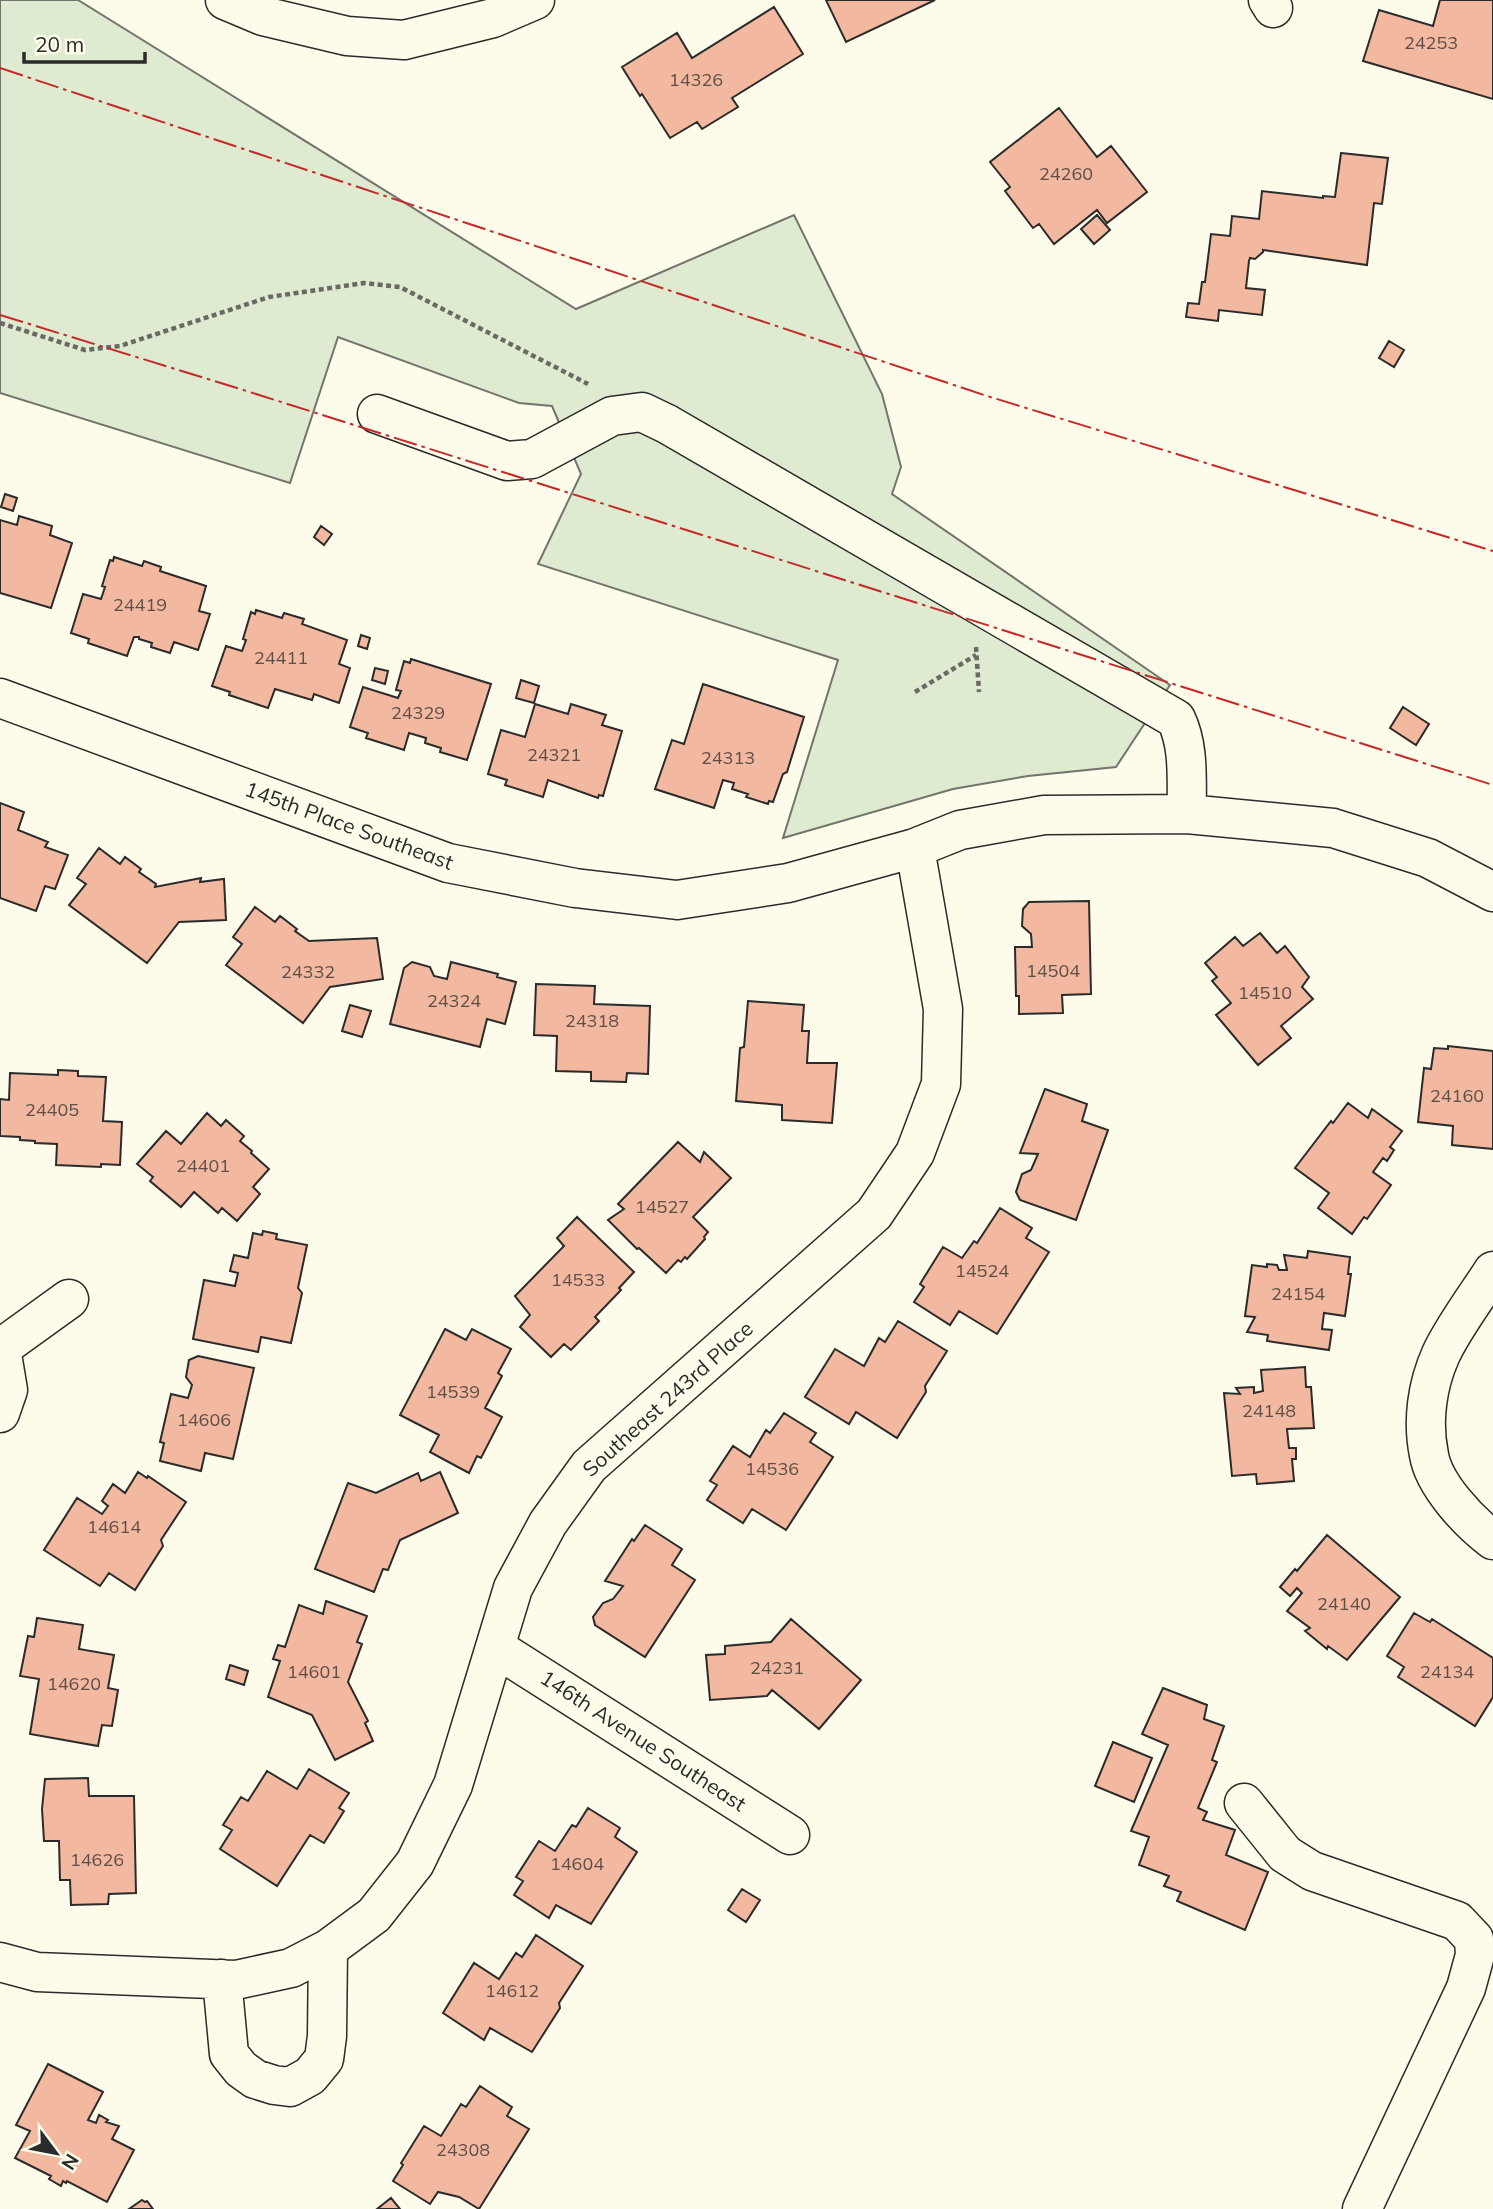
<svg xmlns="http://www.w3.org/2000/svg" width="1493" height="2209" font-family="Mulish,sans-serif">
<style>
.green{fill:#deebd1;stroke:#74746e;stroke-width:2}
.building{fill:#f2b8a0;stroke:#2b2b2b;stroke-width:2}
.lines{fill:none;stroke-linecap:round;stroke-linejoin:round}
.minor-casing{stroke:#2b2b2b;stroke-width:41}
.path{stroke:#6a6964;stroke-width:4.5;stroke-dasharray:5 3.5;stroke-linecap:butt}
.minor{stroke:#fdfbea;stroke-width:38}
.power{stroke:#c62828;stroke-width:2;stroke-dasharray:24 5 3.5 5;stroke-linecap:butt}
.labels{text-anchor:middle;stroke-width:5;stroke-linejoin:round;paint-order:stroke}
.number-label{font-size:18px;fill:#5d4e48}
.street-label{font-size:21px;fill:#2b2b2b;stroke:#fdfbea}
</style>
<rect width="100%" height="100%" fill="#fdfbea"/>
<!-- green -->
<path class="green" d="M0,0H78L576,309L794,215L882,394L901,467L892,494L1170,685L1116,767L1028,776L953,789L783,838L838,660L538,564L581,474L552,406L519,403L338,337L290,483L0,393Z"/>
<!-- building -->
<path class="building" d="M826,0H935L846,42Z
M1440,0H1493V99L1363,61L1379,10L1433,26Z
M774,7L803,54L732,98L738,107L702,129L697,122L670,138L642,94L640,96L622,67L677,33L692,58Z
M1059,108L1097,157L1111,146L1147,192L1107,223L1097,210L1054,244L1039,224L1033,228L1005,191L1010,187L990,162Z
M1341,153L1388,158L1382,204L1374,203L1367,265L1263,250V252L1255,259L1250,258L1249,261L1246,288L1265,290L1262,315L1219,310L1218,321L1186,317L1188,303L1199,304L1202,282H1205L1211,234L1230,236L1232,216L1259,219L1262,191L1323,198V196L1335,197Z
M1097,215L1110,230L1094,244L1081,229Z
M1389,341L1404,350L1394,367L1379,358Z
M5,494L17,498L13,511L1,507Z
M19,516L52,526L50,535L72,543L51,608L0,593V520L17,525Z
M321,526L332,534L324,545L314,537Z
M114,557L142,566L144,561L161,567L160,571L206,586L199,611L210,614L198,650L174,642L170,653L151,647L152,643L139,639V637H134L127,656L88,643L89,639L71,633L83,594L101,599L105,587L102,586L110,560L113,561Z
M256,610L282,618L284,613L304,619L302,624L347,640L339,664L350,668L339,703L314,694L312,700L275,689L268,708L229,695L230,692L212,686L226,646L242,651L246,640L243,639L251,612L255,614Z
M361,635L370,638L367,649L358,646Z
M411,659L491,684L467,760L440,752L441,748L425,743L426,738L409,733L404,750L366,738L368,733L350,727L363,687L398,698L401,691L396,690L404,661L410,663Z
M375,668L388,671L385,684L372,680Z
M521,680L539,686L534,703L516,698Z
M703,684L804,717L787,772L783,774L773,802L769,801L768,804L746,797L748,794L732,789L734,783L723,780L714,808L655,789L672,740L684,744Z
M535,704L568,714L571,704L606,715L602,725L622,731L603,796L599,795L598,798L548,780L543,797L505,785L507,780L488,774L501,730L525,737Z
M1403,707L1429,724L1416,745L1390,728Z
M0,803L24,812L18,830L48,842L45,847L68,855L55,889L45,886L36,911L0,898Z
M99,848L120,864L125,857L141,869L139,872L156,884L155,887L201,878L200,882L224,879L226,920L179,922L147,963L69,905L86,884L77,878Z
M1089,901L1091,994L1062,995L1063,1013L1019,1014V996H1016L1015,947H1032L1031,934L1022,926L1023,909L1029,902Z
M255,907L275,922L280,916L297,929L295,931L309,941L377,938L383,979L330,987L303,1023L226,965L242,944L233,937Z
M1260,933L1277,953L1285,946L1309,977L1302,987L1313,999L1281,1026L1291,1038L1258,1065L1216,1015L1231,1003L1212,981L1217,977L1205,963L1235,937L1243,946Z
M412,962L430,967L434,976L447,979L451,962L498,974L497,977L516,982L505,1024L487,1019L480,1047L390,1024L404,968Z
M536,984L595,986L594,1004L650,1006L648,1074L627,1073L626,1082L591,1081V1072L556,1071L557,1036L534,1035Z
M748,1001L804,1005L802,1031H809L807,1063H837L832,1123L782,1120V1105L736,1101L740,1048L744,1047Z
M350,1005L371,1011L362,1037L342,1031Z
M1448,1046L1493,1051V1149L1452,1145L1453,1126L1418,1122L1424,1068L1431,1069L1434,1048L1448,1049Z
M58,1070L78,1071V1076L106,1077L103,1121L122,1122L120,1165L101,1164V1167L56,1165L57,1144L35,1143V1141L20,1140V1137L0,1136V1099L9,1100L10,1073L58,1075Z
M1045,1089L1087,1104L1082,1121L1108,1130L1076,1220L1020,1200L1016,1192L1022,1174L1031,1170L1038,1154L1020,1153Z
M1348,1103L1368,1118L1372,1109L1402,1131L1390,1147L1394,1150L1387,1161L1383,1158L1373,1172L1391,1185L1367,1219L1364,1217L1352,1234L1318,1208L1329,1193L1295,1168L1331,1121L1333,1123Z
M207,1113L221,1126L226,1120L244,1136L240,1141L252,1151L251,1153L269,1169L253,1187L260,1194L237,1221L222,1208L218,1213L194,1192L181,1207L150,1181L153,1177L137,1164L166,1131L181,1144Z
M678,1142L700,1162L704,1152L731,1178L693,1217L708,1232L704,1237L705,1239L687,1259L685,1257L681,1262L678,1260L666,1273L639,1248L637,1249L608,1220L624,1209L618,1204Z
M1000,1208L1032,1228L1026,1238L1049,1252L997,1334L959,1311L950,1325L914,1302L924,1287L920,1284L943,1247L962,1258L974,1241L977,1243Z
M577,1217L634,1272L619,1288L621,1290L595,1317L599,1321L571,1350L564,1344L551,1357L520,1327L530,1315L515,1296L564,1246L557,1238Z
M263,1231L277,1234L276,1239L307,1245L298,1288L302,1293L291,1343L261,1337L258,1352L193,1339L204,1280L235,1286L238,1273L230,1271L234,1255L248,1258L253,1233L262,1235Z
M1308,1251L1350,1257L1348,1274H1351L1345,1316L1324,1313L1322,1329L1332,1330L1329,1350L1267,1341L1268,1335L1247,1332L1255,1317L1245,1316L1252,1265L1267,1267V1264L1277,1265L1279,1270H1287L1284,1255L1307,1258Z
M898,1321L947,1351L925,1386L926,1392L897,1438L856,1412L849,1424L805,1397L835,1349L864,1366L879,1338L885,1342Z
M445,1329L466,1340L472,1329L511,1349L498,1373L502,1376L485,1408L502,1417L481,1458L477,1456L469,1473L430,1452L439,1435L400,1415Z
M198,1356L254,1368L233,1459L205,1453L201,1471L160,1461L164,1443L160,1442L171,1394L188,1398L192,1385L186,1377L189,1360Z
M1305,1367L1306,1387H1311L1314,1428L1287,1429L1289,1448H1296V1459H1292L1294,1481L1257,1484L1256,1474L1232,1476L1224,1393L1240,1394L1236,1388L1254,1387V1393L1263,1391L1261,1370Z
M784,1413L816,1433L810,1442L833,1457L786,1530L752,1509L743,1523L707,1500L717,1485L710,1481L733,1446L750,1457L766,1430L770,1433Z
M138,1472L147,1478L148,1476L186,1502L161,1540L163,1546L135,1590L109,1573L100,1586L44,1550L77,1498L102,1514L108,1506L102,1501L113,1484L125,1493Z
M440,1472L458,1513L400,1540L388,1570L383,1569L374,1592L315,1569L348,1483L376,1493L418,1473L421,1481Z
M645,1525L682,1549L672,1565L695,1580L645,1657L595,1625L593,1617L603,1603L613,1599L623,1586L605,1581L632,1539L634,1541Z
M1327,1535L1400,1597L1347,1660L1328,1646L1327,1649L1305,1631L1310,1628L1287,1611L1302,1593L1297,1588L1290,1596L1280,1587L1295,1569L1297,1571Z
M326,1601L367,1616L357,1642L362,1644L348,1682L368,1721L365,1723L373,1741L335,1760L312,1715L268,1697L280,1661L273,1659L278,1645L285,1647L299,1605L323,1614Z
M1414,1613L1430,1622L1432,1619L1493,1658V1697L1475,1726L1398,1677L1404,1667L1387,1656Z
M37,1618L83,1625L79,1649L114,1655L108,1688L118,1690L112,1726L102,1725L98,1746L30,1734L39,1679L20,1676L28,1636L34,1637Z
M791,1619L861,1680L819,1729L772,1690L767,1696L710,1700L706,1655L725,1654V1646L771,1642Z
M230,1665L248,1671L244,1685L226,1679Z
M1163,1688L1207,1705L1204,1719L1224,1726L1212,1760L1217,1762L1198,1808L1207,1812L1203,1820L1235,1830L1226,1855L1268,1872L1245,1930L1177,1901L1181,1892L1164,1886L1169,1876L1139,1865L1149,1837L1131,1831L1168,1745L1142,1734Z
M1113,1742L1152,1758L1134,1802L1095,1786Z
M309,1769L349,1793L339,1808L344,1811L324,1843L310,1835L277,1886L220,1849L232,1830L223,1825L241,1797L248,1801L267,1771L297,1789Z
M88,1778L89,1796H134L136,1893L109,1894L108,1904L71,1905L70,1880H60L59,1841H44L42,1809L45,1779Z
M588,1808L620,1828L615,1837L637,1852L591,1924L556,1905L549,1918L514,1895L523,1881L516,1877L539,1841L555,1851L572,1825L576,1827Z
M742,1889L760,1900L746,1922L728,1910Z
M536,1935L583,1966L559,2003L560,2008L532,2052L490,2028L484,2040L443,2013L474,1963L499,1979L516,1953L522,1957Z
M48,2064L103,2092L88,2120L96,2123L99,2115L108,2120L106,2122L119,2126L112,2139L134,2150L107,2202L67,2181L66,2183L63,2181L61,2186L49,2179L51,2176L15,2158L30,2131L16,2125Z
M480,2086L512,2107L507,2116L529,2129L479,2209L459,2197L438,2192L430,2204L393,2181L403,2165L401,2163L424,2126L441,2136L461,2104L466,2107Z
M391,2198L400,2209H377Z
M142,2200L145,2202L147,2201L153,2209H129Z"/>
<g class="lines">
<!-- minor casing -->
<g class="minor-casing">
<path id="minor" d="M225,0L263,16L347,36L404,40L493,18L535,0
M1268,0L1273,8
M377,414L507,461L532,459L612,416L642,412L667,424L1176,719C1190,748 1186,782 1187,814
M0,698L448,863L575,888L677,900L788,883L915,848L960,830L1044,815L1187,814L1333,828L1428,858L1493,892
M1493,1271C1477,1296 1453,1328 1441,1354C1427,1385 1422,1421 1429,1455C1434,1485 1469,1522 1493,1540
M1,1348L69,1299
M0,1413L8,1390L1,1348
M496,1648L790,1835
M1244,1803L1285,1854L1312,1871L1457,1921L1474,1939L1475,1955L1466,1988L1362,2209
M0,1962L37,1972L236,1980L291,1968L328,1949L374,1915L415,1863L453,1785L513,1588L548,1523L589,1466L874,1214L915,1153L941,1084L943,1009L915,848
M222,1979L229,2054L241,2069L255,2079L274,2085L290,2087L310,2076L324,2059L327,2036L328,1949"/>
</g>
<!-- path -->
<path class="path" d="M0,323L85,350L120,346L269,297L364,283L400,287L588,384
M976,647L979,692
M915,692L976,655"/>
<!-- minor -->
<use href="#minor" class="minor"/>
<!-- power -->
<path class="power" d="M0,68L987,396L1493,551
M0,315L237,388L1493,785"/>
</g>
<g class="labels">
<!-- number labels -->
<g class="number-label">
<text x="1431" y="49">24253</text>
<text x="696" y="86">14326</text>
<text x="1066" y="180">24260</text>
<text x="140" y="611">24419</text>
<text x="281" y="664">24411</text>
<text x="418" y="719">24329</text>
<text x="554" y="761">24321</text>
<text x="728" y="764">24313</text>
<text x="1053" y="977">14504</text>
<text x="308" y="978">24332</text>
<text x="1265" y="999">14510</text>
<text x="454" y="1007">24324</text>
<text x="592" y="1027">24318</text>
<text x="1457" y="1102">24160</text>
<text x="52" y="1116">24405</text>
<text x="203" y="1172">24401</text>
<text x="662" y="1213">14527</text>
<text x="982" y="1277">14524</text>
<text x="578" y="1286">14533</text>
<text x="1298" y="1300">24154</text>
<text x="453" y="1398">14539</text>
<text x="1269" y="1417">24148</text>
<text x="204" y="1426">14606</text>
<text x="772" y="1475">14536</text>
<text x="114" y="1533">14614</text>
<text x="1344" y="1610">24140</text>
<text x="777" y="1674">24231</text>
<text x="314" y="1678">14601</text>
<text x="1447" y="1678">24134</text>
<text x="74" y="1690">14620</text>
<text x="97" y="1866">14626</text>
<text x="577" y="1870">14604</text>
<text x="512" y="1997">14612</text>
<text x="463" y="2156">24308</text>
</g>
<!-- street labels -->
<g class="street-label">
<text transform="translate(349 826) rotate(20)" y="7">145th Place Southeast</text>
<text transform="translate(668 1399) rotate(-42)" y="7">Southeast 243rd Place</text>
<text transform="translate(643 1741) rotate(33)" y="7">146th Avenue Southeast</text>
</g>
</g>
<!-- north arrow -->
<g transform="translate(56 2153) rotate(122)" stroke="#fdfbea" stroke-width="5" paint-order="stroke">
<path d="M0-5L12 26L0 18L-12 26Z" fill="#2b2b2b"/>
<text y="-10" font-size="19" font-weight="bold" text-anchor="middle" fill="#2b2b2b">N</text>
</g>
<!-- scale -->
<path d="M24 52v10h121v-10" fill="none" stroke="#2b2b2b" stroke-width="3.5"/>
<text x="35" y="52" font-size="21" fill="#2b2b2b" stroke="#fdfbea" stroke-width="5" paint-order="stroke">20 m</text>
</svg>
